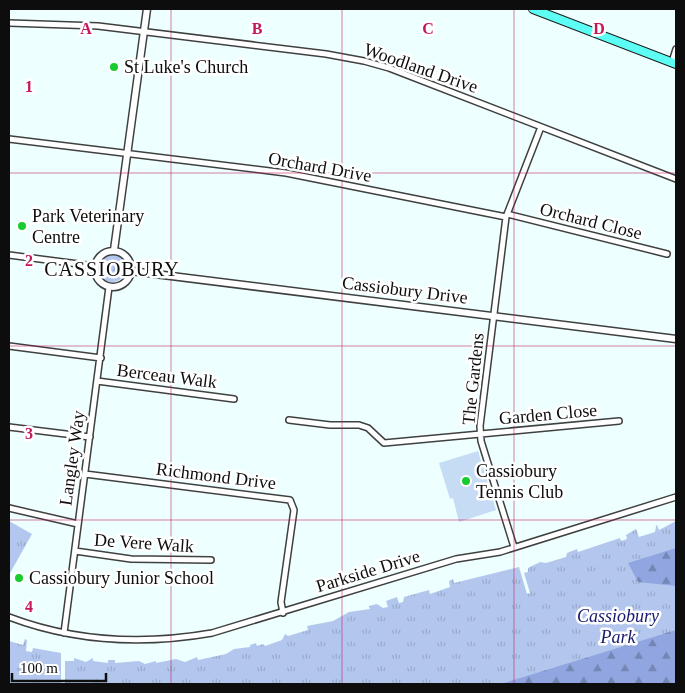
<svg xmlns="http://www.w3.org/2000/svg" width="685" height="693" font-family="Georgia,serif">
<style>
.grass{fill:url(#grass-tufts)}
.forest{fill:url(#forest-firs)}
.pitch{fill:#c6dcf4}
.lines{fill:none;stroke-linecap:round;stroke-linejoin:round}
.minor-casing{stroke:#404040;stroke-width:8}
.tertiary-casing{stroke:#404040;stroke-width:9}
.primary-casing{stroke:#1e1e1e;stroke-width:10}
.minor{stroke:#fff;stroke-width:5}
.tertiary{stroke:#fff;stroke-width:6}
.primary{stroke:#5dfff4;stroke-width:8}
.grid{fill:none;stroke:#c2185b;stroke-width:1;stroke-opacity:0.55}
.poi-dot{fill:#18cb2e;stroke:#fff;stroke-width:2}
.labels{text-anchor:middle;stroke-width:5;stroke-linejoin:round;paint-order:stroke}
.poi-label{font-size:18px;fill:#0d0d0d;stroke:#fff;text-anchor:start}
.street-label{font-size:18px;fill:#0d0d0d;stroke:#fff}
.park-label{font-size:18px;font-style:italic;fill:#171a6b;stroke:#fff}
.quarter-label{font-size:20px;letter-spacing:1px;fill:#0d0d0d;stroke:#fff}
.grid-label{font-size:16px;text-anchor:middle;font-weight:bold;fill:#c2185b;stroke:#fff;stroke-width:5;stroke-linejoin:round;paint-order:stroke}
</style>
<defs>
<pattern id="grass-tufts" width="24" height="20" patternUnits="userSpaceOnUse" patternTransform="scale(1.25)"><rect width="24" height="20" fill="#b3c7ee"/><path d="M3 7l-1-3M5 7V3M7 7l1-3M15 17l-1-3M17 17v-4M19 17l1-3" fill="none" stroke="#99aacb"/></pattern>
<pattern id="forest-firs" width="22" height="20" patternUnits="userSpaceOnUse" patternTransform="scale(1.25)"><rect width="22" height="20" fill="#91a6e0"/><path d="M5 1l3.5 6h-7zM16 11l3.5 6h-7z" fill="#7586b4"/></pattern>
</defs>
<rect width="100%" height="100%" fill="#edffff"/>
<!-- grass -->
<path class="grass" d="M98 268a14 14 0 1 1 28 0a14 14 0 1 1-28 0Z
M9,521L32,534L9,575Z
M676,521V684H65V661H74V658L86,662L93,658V661L108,663V660H115V663L139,661L145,664L156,661V663L176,659L185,662L197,657L198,660L226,654L234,649L250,647V645L256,643L257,646L263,644L265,646L282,640L285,634L288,636L308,630L307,626L333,621L349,612L370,609L369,606L377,604L383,608L388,607L386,601L397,597L399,603L403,602L404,597L429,590L430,594L450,587L449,581L453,579L454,583L519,567L527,594L530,593L524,573L528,572V568L540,562L546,563L566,557L567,553L577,549L578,552L620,538L621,541L627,539L626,535L636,529L639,537L655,532L656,526L657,525L659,530Z
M25,639L27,640L26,651L32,652L33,648L61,653V684H9V641L23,645Z"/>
<!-- forest -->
<path class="forest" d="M676,548V586L638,582L628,563Z
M676,630V684H501Z"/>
<!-- pitch -->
<path class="pitch" d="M478,451L496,510L459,522L453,498L450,499L439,463Z"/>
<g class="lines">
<!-- minor casing -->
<g class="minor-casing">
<path id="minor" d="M9,23L98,26L326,54L364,61L389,68L676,179
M672,62L676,49
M9,139L286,173L506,217
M507,214L667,254
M9,255L94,266
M9,346L101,358
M97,381L234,399
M289,420L330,425H359L368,428L384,443L619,421
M9,427L90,437
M85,474L290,500L294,510L281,602L283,613
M9,508L78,524
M514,547L481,441L480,426L506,217L541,127
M75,551L131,559L211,560
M9,617C75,642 143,645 212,633L456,559L500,552L676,497
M64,633L109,287"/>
</g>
<!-- tertiary casing -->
<g class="tertiary-casing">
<path id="tertiary" d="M114,250L147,9
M95 269a18 18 0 1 1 36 0a18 18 0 1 1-36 0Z
M131,271L676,339"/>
</g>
<!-- primary casing -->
<g class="primary-casing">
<path id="primary" d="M533,9L676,64"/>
</g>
<!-- minor -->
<use href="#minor" class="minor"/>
<!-- tertiary -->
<use href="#tertiary" class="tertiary"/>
<!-- primary -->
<use href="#primary" class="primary"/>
</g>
<!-- grid -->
<path class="grid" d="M171,9V684M342,9V684M514,9V684M9,173H676M9,346H676M9,520H676"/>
<!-- markers -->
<g class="poi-dot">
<circle cx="114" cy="67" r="5"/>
<circle cx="22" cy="226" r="5"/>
<circle cx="466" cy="481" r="5"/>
<circle cx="19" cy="578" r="5"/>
</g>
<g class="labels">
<!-- poi labels -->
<g class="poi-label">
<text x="124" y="73">St Luke's Church</text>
<text x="32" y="222">Park Veterinary<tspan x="32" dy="21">Centre</tspan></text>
<text x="476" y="477">Cassiobury<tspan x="476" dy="21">Tennis Club</tspan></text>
<text x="29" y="584">Cassiobury Junior School</text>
</g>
<!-- street labels -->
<g class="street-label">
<text transform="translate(421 68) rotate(19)" y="6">Woodland Drive</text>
<text transform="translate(320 167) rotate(10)" y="6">Orchard Drive</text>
<text transform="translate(591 221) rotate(14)" y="6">Orchard Close</text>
<text transform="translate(405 290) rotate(7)" y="6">Cassiobury Drive</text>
<text transform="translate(167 376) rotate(7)" y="6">Berceau Walk</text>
<text transform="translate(473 379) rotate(-84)" y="6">The Gardens</text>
<text transform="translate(548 414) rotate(-5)" y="6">Garden Close</text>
<text transform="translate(72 458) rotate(-82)" y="6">Langley Way</text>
<text transform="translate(216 476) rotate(7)" y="6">Richmond Drive</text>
<text transform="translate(144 543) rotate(4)" y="6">De Vere Walk</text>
<text transform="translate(368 571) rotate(-17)" y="6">Parkside Drive</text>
</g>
<!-- park labels -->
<g class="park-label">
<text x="618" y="622">Cassiobury<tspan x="618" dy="21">Park</tspan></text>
</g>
<!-- quarter labels -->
<g class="quarter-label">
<text x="112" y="276">CASSIOBURY</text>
</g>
</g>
<g class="grid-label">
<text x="86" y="34">A</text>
<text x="257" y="34">B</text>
<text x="428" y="34">C</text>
<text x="599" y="34">D</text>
<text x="29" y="92">1</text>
<text x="29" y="266">2</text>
<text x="29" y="439">3</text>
<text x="29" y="612">4</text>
</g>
<!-- border -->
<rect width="685" height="693" fill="none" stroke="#0d0d0d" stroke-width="20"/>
<!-- scale -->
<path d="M12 673v8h94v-8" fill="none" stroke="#0d0d0d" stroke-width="2.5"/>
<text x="20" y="673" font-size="15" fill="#0d0d0d" stroke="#ffffff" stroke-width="4" paint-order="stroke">100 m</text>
</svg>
